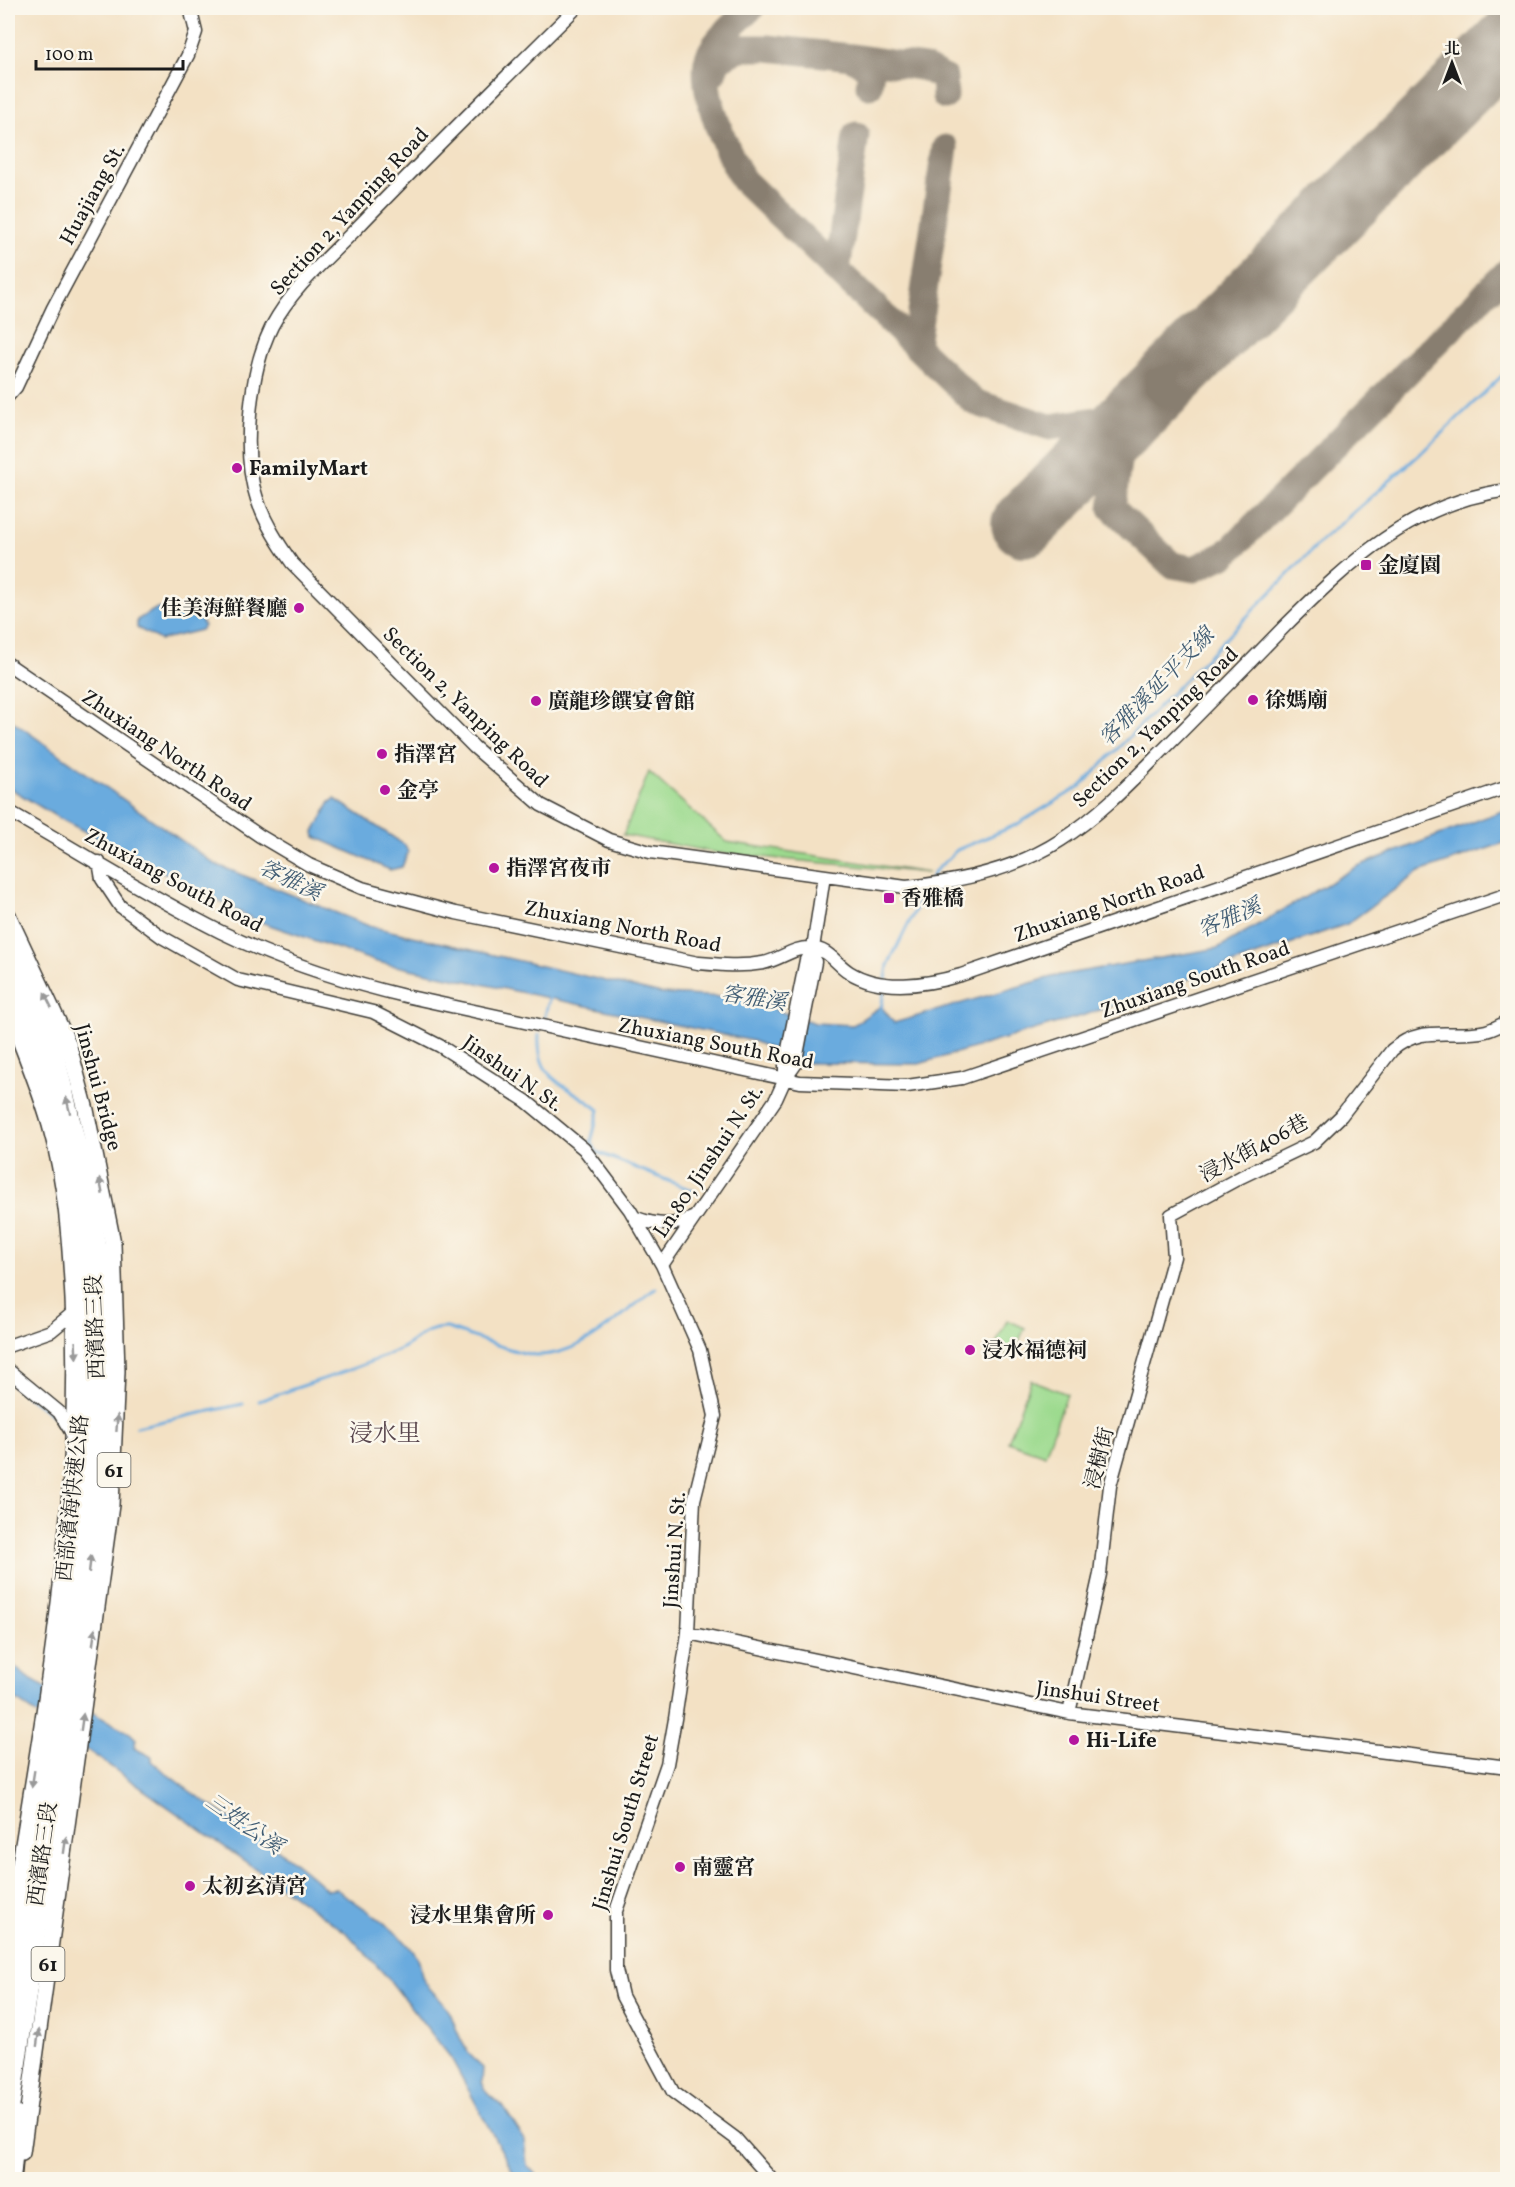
<svg xmlns="http://www.w3.org/2000/svg" width="1515" height="2187" font-family="Vollkorn,'Noto Serif TC',serif">
<style>
.green{fill:#9cda8e;stroke:#5c7b55;stroke-width:1.5}
.water{fill:#6babde;stroke:#44647d;stroke-width:1.5}
.lines{fill:none;stroke-linecap:round;stroke-linejoin:round}
.stream{stroke:#6babde;stroke-width:3}
.taxiway{stroke:#887e70;stroke-width:27}
.runway{stroke:#887e70;stroke-width:66}
.minor-casing{stroke:#3c3a35;stroke-width:15}
.major-casing{stroke:#3c3a35;stroke-width:18}
.highway-casing{stroke:#3c3a35;stroke-width:20}
.minor{stroke:#fff;stroke-width:12}
.major{stroke:#fff;stroke-width:15}
.highway{stroke:#fff;stroke-width:16}
.oneway{fill:#999}
.poi-dot{fill:#b5179e;stroke:#fbf7ec;stroke-width:2}
.labels{text-anchor:middle;stroke-width:5;stroke-linejoin:round;paint-order:stroke}
.shield{fill:#fbf7ec;stroke:#5f5e5a;stroke-width:1.5}
.shield-label{font-size:20px;font-weight:bold;fill:#1c1c1c}
.street-label{font-size:21px;fill:#1c1c1c;stroke:#fbf7ec}
.poi-label{font-size:21px;font-weight:bold;fill:#1c1c1c;stroke:#fbf7ec;text-anchor:start}
.water-label{font-size:22px;font-style:italic;fill:#405c73;stroke:#fbf7ec}
.quarter-label{font-size:24px;fill:#59464e;stroke:#fbf7ec}
</style>
<rect width="100%" height="100%" fill="#fbf7ec"/>
<filter id="ink" filterUnits="userSpaceOnUse"><feTurbulence type="fractalNoise" baseFrequency=".0167" numOctaves="2"/><feDisplacementMap in="SourceGraphic" scale="12" xChannelSelector="R" yChannelSelector="G"/><feConvolveMatrix kernelMatrix="1 2 1 2 8 2 1 2 1" color-interpolation-filters="sRGB"/></filter>
<filter id="wash" filterUnits="userSpaceOnUse"><feTurbulence type="fractalNoise" baseFrequency=".008" numOctaves="4" result="noise"/><feDisplacementMap in="SourceGraphic" scale="24" xChannelSelector="R" yChannelSelector="G"/><feGaussianBlur stdDeviation="1.35" result="paint"/><feColorMatrix in="noise" values="0 0 0 0 0 0 0 0 0 0 0 0 0 0 0 0 0 1.4 0 .05"/><feComposite in="paint" operator="in"/></filter>
<g filter="url(#wash)">
<rect width="100%" height="100%" fill="#f3e1c4"/>
<!-- green -->
<path class="green" d="M649,772L727,842L928,873L718,853L623,835Z
M1007,1320L1025,1328L1012,1356L994,1348Z
M1031,1380L1067,1394L1045,1455L1008,1442Z"/>
<!-- water -->
<path class="water" d="M157,608L201,620L204,626L201,630L160,640L137,628V620Z
M8,718L215,864L369,926L662,994L725,997L774,994L775,1010L815,1023L853,1025L881,1006L894,1023L1055,976L1218,948L1358,866L1507,809V842L1419,872L1347,924L1088,1014L919,1064L804,1063L753,1041L377,962L255,920L57,817L8,787Z
M335,799L405,845L408,852L402,867L390,870L315,837L314,832L330,802Z
M8,1661L28,1678L130,1733L136,1739L134,1748L152,1757V1761C206,1810 275,1839 327,1890L336,1889C361,1906 402,1932 417,1957C421,1963 420,1972 423,1979C430,1992 446,2002 451,2015C459,2037 465,2053 483,2068L482,2082L487,2093L504,2108L524,2139L527,2165L540,2179H517L451,2058L387,1977L348,1934L8,1694Z"/>
<g class="lines">
<!-- stream -->
<path class="stream" d="M930,881L934,872L957,850L1016,825L1081,786L1321,541L1420,454L1508,370
M886,979L888,965L925,890
M881,1009L885,986
M544,1020L550,995
M539,1035C536,1084 568,1083 599,1110L591,1142L597,1152L696,1192
M8,1381L52,1415
M259,1401C305,1384 354,1371 398,1350C417,1341 425,1327 447,1328C469,1335 517,1354 536,1355C583,1356 622,1314 656,1288
M136,1427L243,1404"/>
<!-- taxiway -->
<path class="taxiway" d="M751,8C737,22 712,41 707,61C701,95 727,151 743,180L974,402L1050,427L1135,414
M853,57L925,68L944,78L945,96
M713,73L718,60L740,48H768L851,57L871,70L869,86
M837,271L856,135
M916,346L945,148
M1135,414L1121,440L1112,508L1172,565L1194,569L1226,554L1508,271"/>
<!-- runway -->
<path class="runway" d="M1024,524L1508,42"/>
</g>
</g>
<g filter="url(#ink)">
<g class="lines">
<!-- minor casing -->
<g class="minor-casing">
<path id="minor" d="M576,8C503,80 430,152 358,227C329,257 292,288 272,326C250,370 241,452 257,499C265,523 278,543 292,563L474,747L541,805L609,840L650,852L906,887C958,882 1017,869 1061,840C1102,814 1135,778 1169,744C1208,705 1246,666 1284,627C1349,562 1413,502 1508,490
M8,396L16,387L53,308L188,55L196,32L192,16L193,8
M8,664L260,836L309,865L362,888L456,913L698,963C720,965 741,967 763,963C780,960 793,947 811,948C829,949 835,963 849,972C881,992 927,985 961,975L1508,787
M8,811C79,851 148,896 221,932C280,961 342,981 405,996L800,1082L907,1086L962,1078L1508,894
M99,862L102,879L120,906L162,937L238,980L373,1012L440,1046L526,1101L584,1149L630,1210L662,1265L700,1350L715,1416L694,1500L688,1633L675,1719L667,1764L616,1911V1970L622,1996L673,2092L735,2138L772,2180
M785,1079V1064L806,960L813,948
M636,1218C655,1225 674,1227 692,1218
M662,1265L776,1099L785,1079L795,1065L815,962L813,948L824,876
M8,1346L51,1331L74,1312
M8,1370L59,1412L73,1435
M688,1633L1069,1713L1508,1767
M1069,1713L1100,1574L1110,1486L1174,1257L1171,1215L1241,1177L1314,1142L1341,1116L1392,1050C1423,1023 1451,1039 1486,1031C1494,1029 1501,1025 1508,1021"/>
</g>
<!-- major casing -->
<g class="major-casing">
<path id="major" d="M8,915L68,1043L86,1110L113,1243L117,1371L111,1505L22,2153
M8,1010C23,1048 39,1086 50,1125C66,1181 70,1241 73,1299C84,1513 41,1726 8,1938"/>
</g>
<!-- highway casing -->
<g class="highway-casing">
<path id="highway" d="M8,938L54,1047L86,1178L98,1245L105,1346L103,1455L76,1674L8,2129
M8,971L39,1052L58,1121L84,1245L88,1343L89,1457L54,1728L8,2029
M12,2180L18,2115"/>
</g>
<!-- minor -->
<use href="#minor" class="minor"/>
<!-- major -->
<use href="#major" class="major"/>
<!-- highway -->
<use href="#highway" class="highway"/>
</g>
<!-- one-way arrows -->
<defs><path id="oneway-solid" d="M-6-.8H1V-3.2L6.5 0L1 3.2V.8H-6Z" transform="scale(1.5)"/></defs>
<g class="oneway">
<use href="#oneway-solid" transform="translate(48 1000) rotate(-116)"/>
<use href="#oneway-solid" transform="translate(68 1105) rotate(-104)"/>
<use href="#oneway-solid" transform="translate(101 1186) rotate(-101)"/>
<use href="#oneway-solid" transform="translate(76 1350) rotate(87)"/>
<use href="#oneway-solid" transform="translate(117 1423) rotate(-86)"/>
<use href="#oneway-solid" transform="translate(90 1564) rotate(-83)"/>
<use href="#oneway-solid" transform="translate(94 1637) rotate(-82)"/>
<use href="#oneway-solid" transform="translate(82 1722) rotate(-82)"/>
<use href="#oneway-solid" transform="translate(33 1779) rotate(99)"/>
<use href="#oneway-solid" transform="translate(65 1845) rotate(-82)"/>
<use href="#oneway-solid" transform="translate(38 2038) rotate(-82)"/>
</g>
</g>
<!-- markers -->
<g class="poi-dot">
<circle cx="237" cy="468" r="6"/>
<rect x="1360" y="559" width="12" height="12" rx="3"/>
<circle cx="299" cy="608" r="6"/>
<circle cx="1253" cy="700" r="6"/>
<circle cx="536" cy="701" r="6"/>
<circle cx="382" cy="754" r="6"/>
<circle cx="385" cy="790" r="6"/>
<circle cx="494" cy="868" r="6"/>
<rect x="883" y="892" width="12" height="12" rx="3"/>
<circle cx="970" cy="1350" r="6"/>
<circle cx="1074" cy="1740" r="6"/>
<circle cx="680" cy="1867" r="6"/>
<circle cx="190" cy="1886" r="6"/>
<circle cx="548" cy="1915" r="6"/>
</g>
<g class="labels">
<!-- shield labels -->
<g class="shield">
<rect x="97.5" y="1453" width="33" height="34" rx="4.5"/>
<rect x="31.5" y="1947" width="33" height="34" rx="4.5"/>
</g>
<g class="shield-label">
<text x="114" y="1477">61</text>
<text x="48" y="1971">61</text>
</g>
<!-- street labels -->
<g class="street-label">
<text transform="translate(92 194) rotate(-61)" y="7">Huajiang St.</text>
<text transform="translate(349 211) rotate(-47)" y="7">Section 2, Yanping Road</text>
<text transform="translate(466 707) rotate(44)" y="7">Section 2, Yanping Road</text>
<text transform="translate(1155 727) rotate(-44)" y="7">Section 2, Yanping Road</text>
<text transform="translate(167 750) rotate(34)" y="7">Zhuxiang North Road</text>
<text transform="translate(174 880) rotate(28)" y="7">Zhuxiang South Road</text>
<text transform="translate(1109 903) rotate(-19)" y="7">Zhuxiang North Road</text>
<text transform="translate(623 926) rotate(11)" y="7">Zhuxiang North Road</text>
<text transform="translate(1195 979) rotate(-19)" y="7">Zhuxiang South Road</text>
<text transform="translate(716 1043) rotate(11)" y="7">Zhuxiang South Road</text>
<text transform="translate(513 1073) rotate(35)" y="7">Jinshui N. St.</text>
<text transform="translate(99 1087) rotate(75)" y="7">Jinshui Bridge</text>
<text transform="translate(1254 1148) rotate(-28)" y="7">浸水街406巷</text>
<text transform="translate(708 1161) rotate(-56)" y="7">Ln.80, Jinshui N. St.</text>
<text transform="translate(95 1327) rotate(-92)" y="7">西濱路三段</text>
<text transform="translate(1099 1458) rotate(-76)" y="7">浸樹街</text>
<text transform="translate(72 1498) rotate(-84)" y="7">西部濱海快速公路</text>
<text transform="translate(674 1550) rotate(-86)" y="7">Jinshui N. St.</text>
<text transform="translate(1098 1696) rotate(8)" y="7">Jinshui Street</text>
<text transform="translate(625 1822) rotate(-73)" y="7">Jinshui South Street</text>
<text transform="translate(42 1854) rotate(-82)" y="7">西濱路三段</text>
</g>
<!-- poi labels -->
<g class="poi-label">
<text x="249" y="475">FamilyMart</text>
<text x="1378" y="572">金廈園</text>
<text x="287" y="615" text-anchor="end">佳美海鮮餐廳</text>
<text x="1265" y="707">徐媽廟</text>
<text x="548" y="708">廣龍珍饌宴會館</text>
<text x="394" y="761">指澤宮</text>
<text x="397" y="797">金亭</text>
<text x="506" y="875">指澤宮夜市</text>
<text x="901" y="905">香雅橋</text>
<text x="982" y="1357">浸水福德祠</text>
<text x="1086" y="1747">Hi-Life</text>
<text x="692" y="1874">南靈宮</text>
<text x="202" y="1893">太初玄清宮</text>
<text x="536" y="1922" text-anchor="end">浸水里集會所</text>
</g>
<!-- water labels -->
<g class="water-label">
<text transform="translate(1156 686) rotate(-46)" y="8">客雅溪延平支線</text>
<text transform="translate(291 879) rotate(26)" y="8">客雅溪</text>
<text transform="translate(1229 917) rotate(-23)" y="8">客雅溪</text>
<text transform="translate(754 997) rotate(9)" y="8">客雅溪</text>
<text transform="translate(245 1823) rotate(35)" y="8">三姓公溪</text>
</g>
<!-- quarter labels -->
<g class="quarter-label">
<text x="385" y="1441">浸水里</text>
</g>
</g>
<!-- margin -->
<rect width="1515" height="2187" fill="none" stroke="#fbf7ec" stroke-width="30"/>
<!-- north arrow -->
<g transform="translate(1452 63)" stroke="#fbf7ec" stroke-width="4.5" paint-order="stroke">
<path d="M0-4.5L10 22L0 15L-10 22Z" fill="#1c1c1c"/>
<text y="-9" font-size="16" font-weight="bold" text-anchor="middle" fill="#1c1c1c">北</text>
</g>
<!-- scale -->
<path d="M36 60v9h147v-9" fill="none" stroke="#1c1c1c" stroke-width="3"/>
<text x="45" y="60" font-size="18" fill="#1c1c1c" stroke="#fbf7ec" stroke-width="4.5" paint-order="stroke">100 m</text>
</svg>
